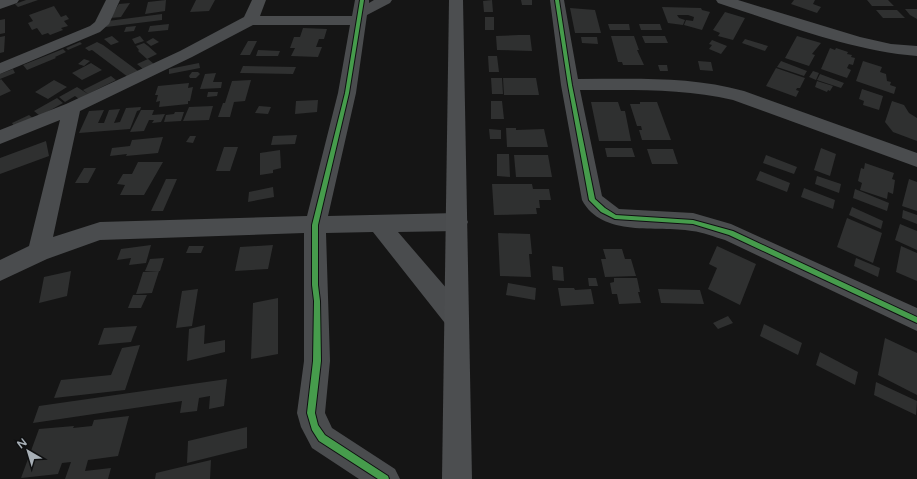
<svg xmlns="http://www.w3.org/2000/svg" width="917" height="479" font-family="'Varela Round',sans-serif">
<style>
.building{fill:#2f3030}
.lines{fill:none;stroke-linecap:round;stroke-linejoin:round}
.minor{fill:#4a4c4e;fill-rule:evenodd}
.major{fill:#4c4e50;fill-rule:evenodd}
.cycleway-casing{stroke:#0f1011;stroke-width:2}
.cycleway{fill:#469c4c;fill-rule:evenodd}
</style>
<rect width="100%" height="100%" fill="#151515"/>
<!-- building -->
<path class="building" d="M26,0H38L18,7L15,4Z
M166,0L165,11L145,14L148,2Z
M196,0H215L209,11L190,12Z
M492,0L493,12H484L483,1Z
M521,0H532V5H522Z
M794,0H815L813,4L821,7L817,13L791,4Z
M867,0H888L894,6H872Z
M130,3L121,17L110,18L119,4Z
M54,6L61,17L66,15L69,19L64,21L68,26L61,28L63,30L50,35L48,33L42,35L37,28L32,30L28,23L33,21L29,15Z
M662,7L701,8L702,10L710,12L702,30L684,25L686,20L693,21L694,17L688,15H677L679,18L685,20L683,25L668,23Z
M570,8L595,10L601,33H575Z
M905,9H917V19L910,15Z
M876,10H897L905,18H883Z
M725,12L745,18L733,40L718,36L720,33L713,30Z
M162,14V20L106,27L108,21Z
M485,17H494V30H485Z
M5,19V33L0,34V20Z
M169,24L168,30L148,32L150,26Z
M608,24H629L630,30H610Z
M639,24H660L662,30H641Z
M136,26L134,31L124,32L126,27Z
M303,28L327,29L324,39H319L316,47H322L318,57L291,56L295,48H290L294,37H300Z
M519,35H530L532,51L497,50L496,36Z
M5,36L4,52L0,53V37Z
M112,36L119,42L111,45L104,39Z
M140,36L144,41L135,44L132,39Z
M611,36H634L639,50H637L644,65H623L622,62H618Z
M642,36H665L668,43H645Z
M797,36L821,43L812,54L815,55L809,66L785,58Z
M581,37H597L598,44L582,43Z
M153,38L159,42L151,46L146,42Z
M745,39L768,46L765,51L742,43Z
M712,40L727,46L721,54L709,49L712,45L709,44Z
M248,41H257L250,55H240Z
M80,42L82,44L68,50L66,48Z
M97,42L103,45L138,71L128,77L92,50L89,51L85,48Z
M144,43L148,46L157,54L147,59L138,51L139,50L136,46Z
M830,48L835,50L836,48L848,52L847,54L852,55L851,57L855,58L853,65L849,64L847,68L851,70L847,78L821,69Z
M63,49L66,52L55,57L56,58L27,70L23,65Z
M258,50L280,51L278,56H256Z
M488,56H497L499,72H489Z
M84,59L90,61L84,66L78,64Z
M148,59L154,64L143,69L137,64Z
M698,61L711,62L713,71L700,70Z
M781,61L807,71L804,76L777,67Z
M863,61L882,67L880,72L886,74L887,81L891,82L890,85L896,87L894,94L856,81Z
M91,63L102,70L82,80L72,73Z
M199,63L200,68L169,74V69Z
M658,65H667L668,71H660Z
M243,66L296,67L293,74L240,73Z
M776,68L805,78L800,88H797L796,90L799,91L796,97L766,86Z
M13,69L15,73L0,79V74Z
M813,71L819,73L816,80L809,77Z
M192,72H198L200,74L196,78H190L189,76Z
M216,73L213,82H222L221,88L200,89L205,74Z
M820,74L844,83L841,88L817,80Z
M111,76L116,80L88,94L83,90Z
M491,78H502L503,94H492Z
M503,78H536L539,95H504Z
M1,79L11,91L0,96V80Z
M54,80L67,87L48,99L35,92Z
M251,80L245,101L234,102L230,117H218L223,103H225L232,81Z
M817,81L833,86L830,91L828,90L827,92L815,87Z
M189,83L188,88L193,87L190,101H188V104L159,107L160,101L156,102L158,95H155L158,86Z
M77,87L88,94L79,99L75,96L65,102L59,97Z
M862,89L883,96L879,110L863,105L864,101L859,99Z
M208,92H218L217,96L207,97Z
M57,98L63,103L40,116L34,111Z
M318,100L317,112L295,114L296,101Z
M491,101H502L504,119H491Z
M892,101L904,105L909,113L917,118V141L893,132L885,122Z
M591,102H618L621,111H625L631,141H599Z
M640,102H657L671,140H642L639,130H642L641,126H637L630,104H640Z
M213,106L209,120L183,121L189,107Z
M259,106L271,107L268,114L255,113Z
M141,107L140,110L137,111L130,129L79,133L89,111L104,110L98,123H104L109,110L120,109L114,123L120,122L126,108Z
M141,110H154L152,115L165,114L161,122L152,123L154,120H149L144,131L130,132Z
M175,112H184L181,121L164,122L166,115L174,114Z
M29,115L34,119L16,129L12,123Z
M506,128H516V130L544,129L548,147H507Z
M489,129L501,130V139H490Z
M297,135L295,144L271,145L273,136Z
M190,136H196L193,143L186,142Z
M163,137L158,153L126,156L127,154L110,156L112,148L130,146L132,140Z
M46,141L49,156L0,174V158Z
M224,147H238L230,171H216Z
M605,148H632L635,157H607Z
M821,148L836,154L830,176L814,170Z
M647,149H673L678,164H652Z
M280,150L281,168L273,170V173L260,175V153Z
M497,154H509L510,177L497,176Z
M514,155H548L552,177H516Z
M766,155L797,167L794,174L763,163Z
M138,162H163L144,195H120L125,185L117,184L123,174H132Z
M865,163L894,173L892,179L895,180L893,194L888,192L887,199L860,190L862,183L858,181L861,168L864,169Z
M84,168H96L88,183H75Z
M760,171L790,183L787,192L756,180Z
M817,176L841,184L839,193L815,184Z
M166,179H177L163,211H151Z
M909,179L917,182V211L902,206Z
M492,184H532L533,189H549L551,200H539L540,208H536L537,214L494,215Z
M273,187L274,197L248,202L249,192Z
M804,188L835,200L833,209L801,197Z
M855,189L889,203L887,211L853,198Z
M852,207L883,221L881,229L849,215Z
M903,210L917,215V224L902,218Z
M847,218L882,233L873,263L837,247Z
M900,224L917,231V250L895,240Z
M498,233L530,234L532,254H529L531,277L500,276Z
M151,245L146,263L129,265L131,258L117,260L121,249Z
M273,245L268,269L235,271L240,247Z
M189,246H204L201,253H186Z
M717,246L756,264L740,305L708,289L717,268L709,264Z
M901,246L917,253V281L896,272Z
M603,249H622L625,259H631L636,276L605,277L601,259H606Z
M164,258L160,271H145L150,259Z
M856,258L880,268L878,277L854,266Z
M552,266L563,267L564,281L553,280Z
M71,271L67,296L39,303L44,277Z
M159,271L152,293L136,294L143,272Z
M588,278H596L598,286H589Z
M614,278H637L640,292H638L641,303L619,304L617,294H612L610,283L614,282Z
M508,283L536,288L535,300L506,295Z
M558,288H574L575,290L591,289L594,304L561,306Z
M198,289L192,326L176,328L182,291Z
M658,289L700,290L704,304L661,303Z
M133,295H147L141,308H128Z
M278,298V354L251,359L253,303Z
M728,316L733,323L718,329L713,323Z
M764,324L802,343L798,355L760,336Z
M205,325L204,344L225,340V352L187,361L189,329Z
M137,326L131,342L98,345L104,328Z
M885,338L917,353V395L878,375Z
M140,345L125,390L54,398L61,380L111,375L122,348Z
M820,352L858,372L855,385L816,365Z
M227,379L224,406L209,409L210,396L199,398L197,411L180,413L182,401L33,423L39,406Z
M876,382L917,401L916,415L874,395Z
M129,416L118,456L88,460L85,471L111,468L108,479H65L71,462L62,463L58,474L21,478L39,429L74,426L73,428L92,426L94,420Z
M247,427V448L187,463L188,441Z
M211,460L210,479H155L156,473Z"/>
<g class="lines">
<!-- minor -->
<path class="minor" d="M0,0H19L17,3L0,9Z
M106,0H120L109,24L100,32L0,74V63L90,26L95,22Z
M252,0H266L260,16H352L355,0H369V3L374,0H392L390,3L367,15L356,93L328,216L457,213L465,216L468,222L465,228L457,231L398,232L466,311L469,319L466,327L457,330L448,327L373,232L326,233L330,361L325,413L332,428L395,469L400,479H359L312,448L301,427L297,413L304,361V233L100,240L47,259L0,281V260L29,246L60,120L0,144V130L66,104L180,51L244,17ZM253,25H350L338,93L307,216L100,222L53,237L80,111L192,57Z
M550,0H564L578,79C634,79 690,76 744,91L917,153V167L733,100C683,88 631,90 580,90L602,196L619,209L693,213L731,224L917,308V331L725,240C714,237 703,232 692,231C657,225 602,238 582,200L561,85Z
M716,0H738L860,37L891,44L917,46V56C851,51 781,23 718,3Z"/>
<!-- major -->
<path class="major" d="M449,0H463L472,479H442Z"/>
<!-- cycleway casing -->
<g class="cycleway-casing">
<path id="cycleway" d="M360,0H364L349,93L318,225V285L320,301L321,361L315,413L318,425L325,435L388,476L389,479H378L319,441L312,430L307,413L313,361L314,301L312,285V225L345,93Z
M555,0H559L572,85L595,199L605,208L616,215L693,220L733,231L917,317V323L729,235L693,224L615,219L601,212L589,200L568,85Z"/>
</g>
<!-- cycleway -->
<use href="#cycleway" class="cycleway"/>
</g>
<!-- north arrow -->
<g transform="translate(28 451) rotate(322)" stroke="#0f1011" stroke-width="3" paint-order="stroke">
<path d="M0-3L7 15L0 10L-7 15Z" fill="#a7afb6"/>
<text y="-6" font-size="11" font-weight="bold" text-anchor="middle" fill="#a7afb6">N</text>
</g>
</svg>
